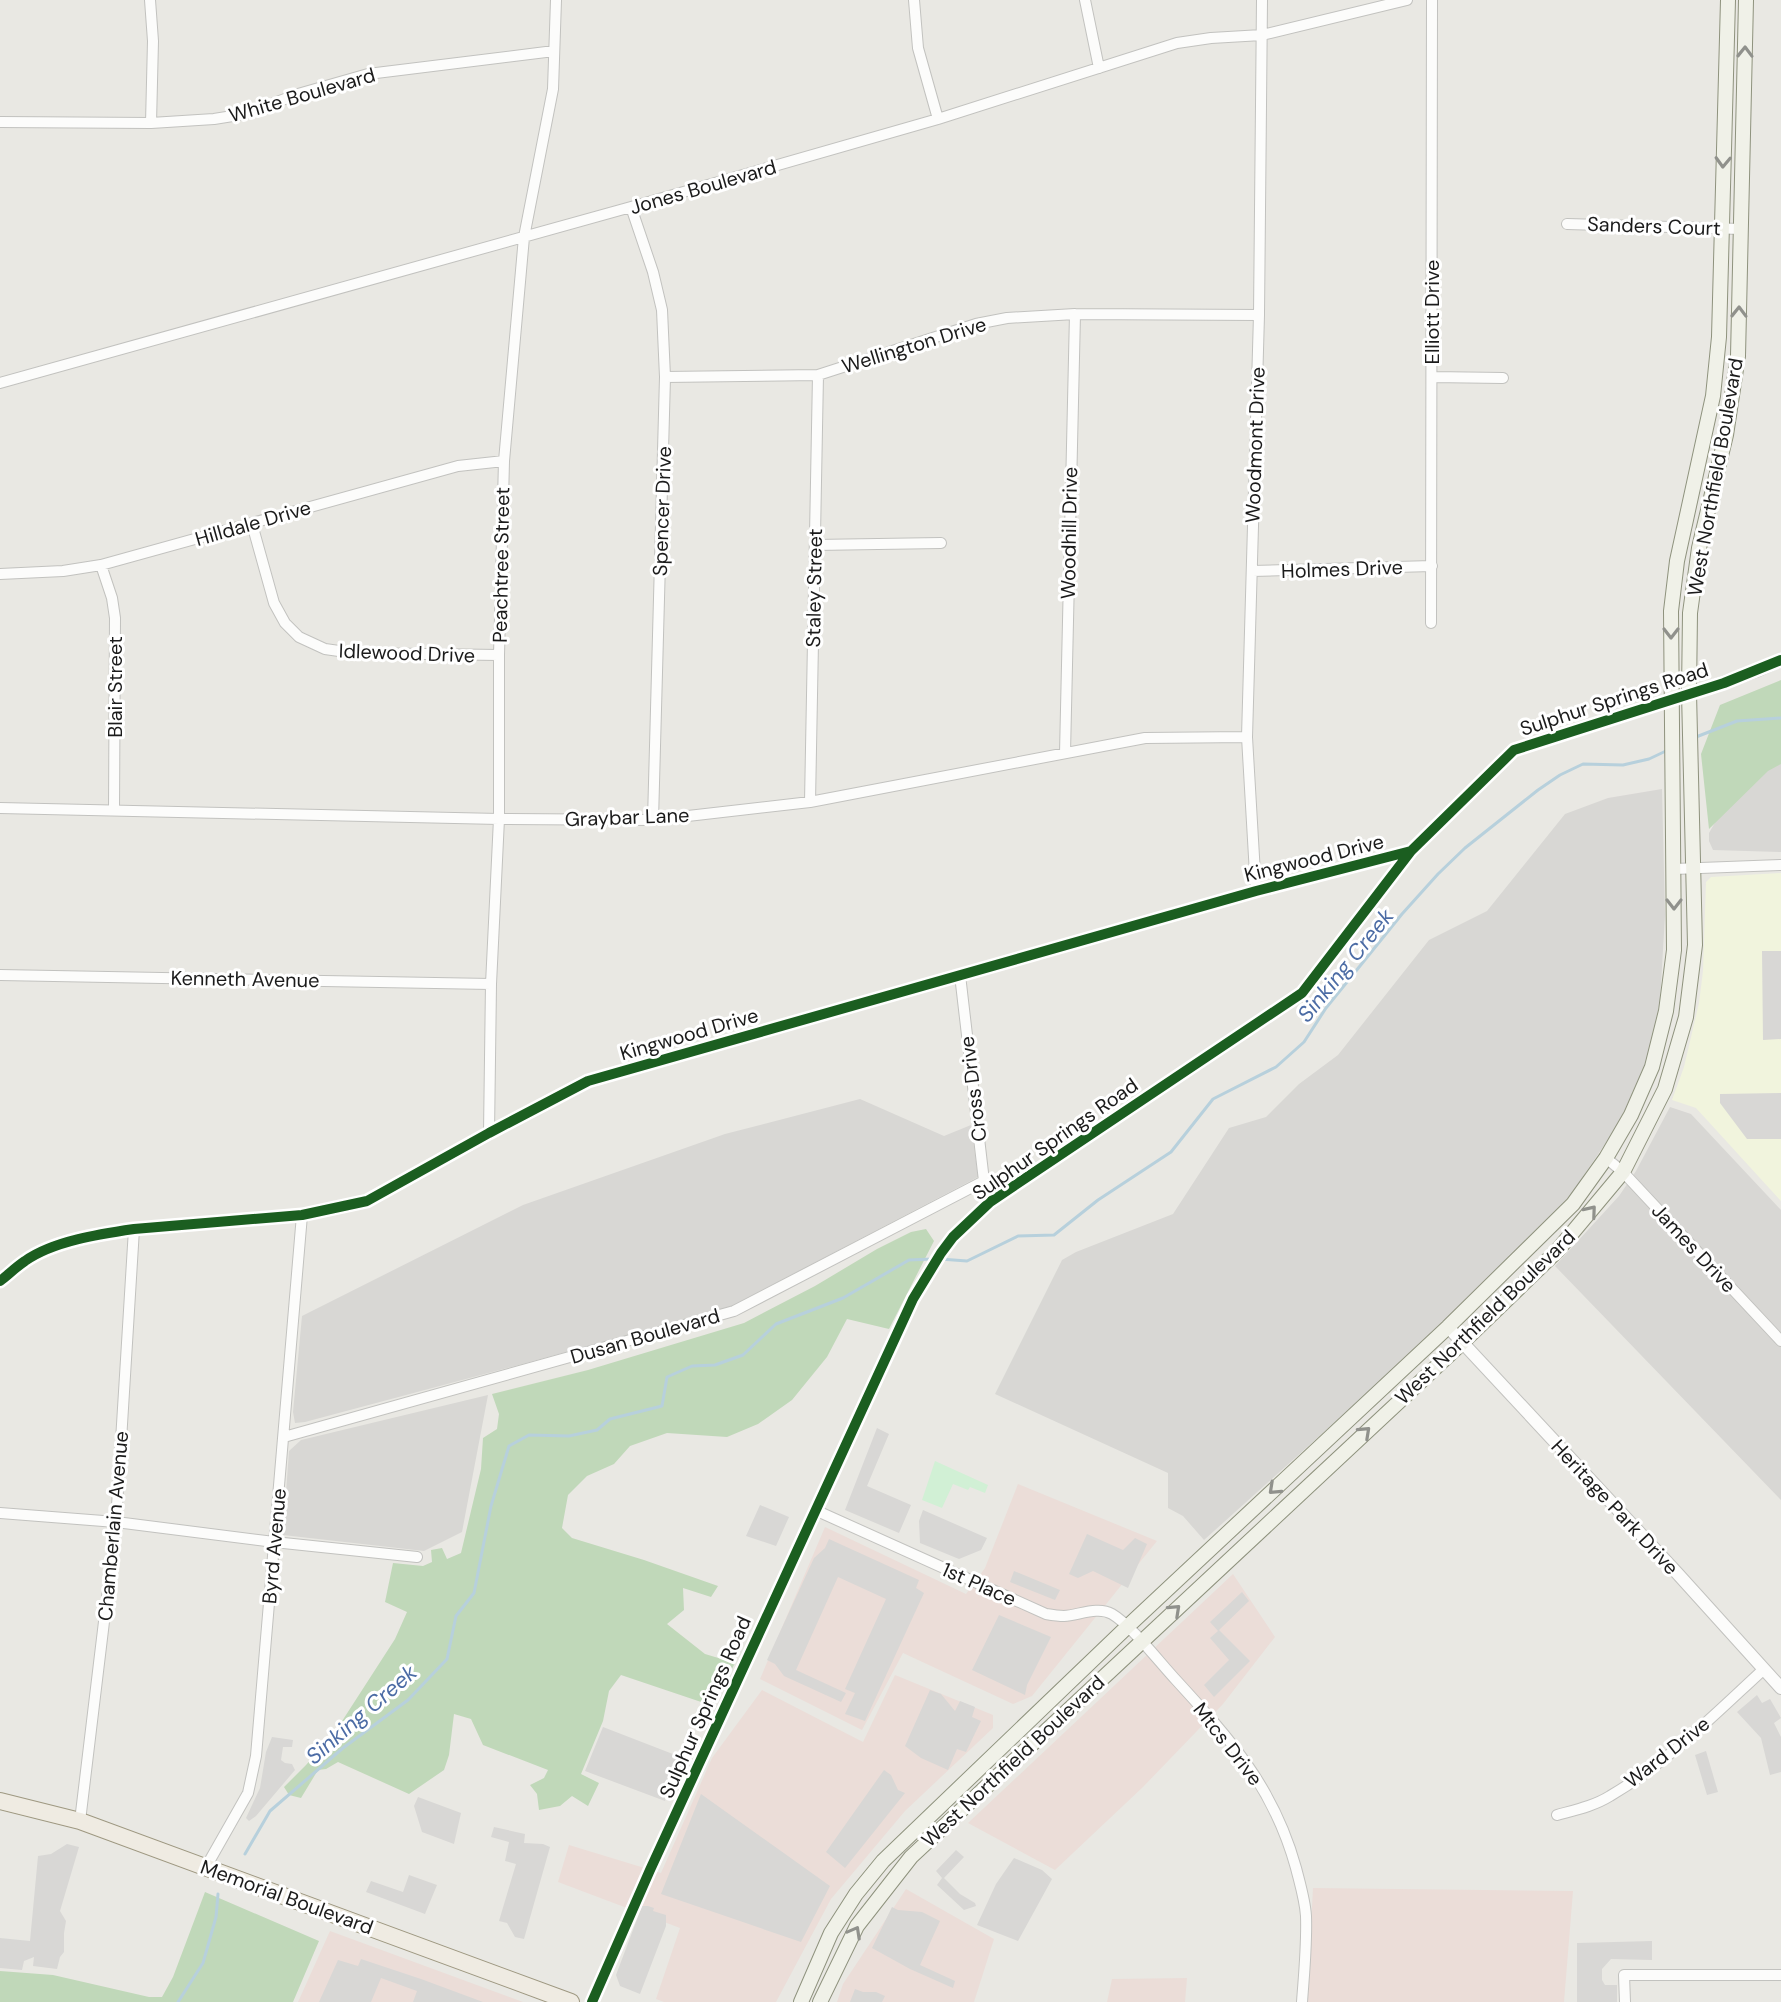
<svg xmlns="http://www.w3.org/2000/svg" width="1781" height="2002" font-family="'DM Sans',sans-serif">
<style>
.residential{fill:#d8d7d4}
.commercial{fill:#ebddd8}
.education{fill:#f1f4dd}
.forest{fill:#c0d8b9}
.park{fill:#d1f0d5}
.parking{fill:#d8d7d5}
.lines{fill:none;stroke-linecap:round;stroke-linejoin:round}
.stream{stroke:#b7d0dc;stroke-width:3}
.minor-casing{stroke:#c2c2bf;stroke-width:12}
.tertiary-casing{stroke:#c2c2bf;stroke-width:14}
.secondary-casing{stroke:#8e927d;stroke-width:16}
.primary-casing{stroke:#9e9881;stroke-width:18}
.minor{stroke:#fcfcfb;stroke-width:10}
.tertiary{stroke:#fcfcfb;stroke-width:12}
.secondary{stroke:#f0f1e8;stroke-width:14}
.primary{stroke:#efebe2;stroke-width:16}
.cycleway-casing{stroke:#fff;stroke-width:15}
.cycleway{stroke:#1b5e20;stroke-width:10}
.oneway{stroke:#90918c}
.labels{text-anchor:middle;stroke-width:6;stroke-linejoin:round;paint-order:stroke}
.street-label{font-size:20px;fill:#1b1b1b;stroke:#fff}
.water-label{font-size:22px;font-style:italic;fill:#4c6ca5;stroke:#fff}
</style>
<rect width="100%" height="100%" fill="#e9e8e3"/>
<!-- residential -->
<path class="residential" d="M1781,751V852L1713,850L1709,841V833L1736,786Z
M1662,789L1665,915L1660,1002L1647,1060L1619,1123L1572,1193L1527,1244L1344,1414L1204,1540L1183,1516L1168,1508V1473L995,1394L1062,1260L1076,1252L1173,1214L1229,1128L1266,1117L1299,1084L1338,1055L1429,940L1487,911L1565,814L1608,798Z
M860,1099L944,1136L971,1125L978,1177L732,1306L515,1366L305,1422L295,1423L293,1412L302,1316L523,1205L725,1134Z
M1670,1107L1691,1114L1781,1210V1500L1555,1266L1619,1196L1636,1171Z
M488,1395L462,1532L424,1551L283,1535L289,1451L301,1440Z"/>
<!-- commercial -->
<path class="commercial" d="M1018,1484L1157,1541L1032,1696L1013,1704L903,1653L862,1730L760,1679L825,1527L966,1594L985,1568Z
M1233,1574L1275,1637L1223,1704L1143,1787L1055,1870L968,1823Z
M895,1675L993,1715V1728L905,1811L831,1899L776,2002H664L656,1999L680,1928L558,1882L569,1845L661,1873L712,1758L762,1690L863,1742Z
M1313,1888L1573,1891L1564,2002H1307Z
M906,1889L994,1939L974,2002H837L843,1984Z
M330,1931L523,2002H298Z
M1187,1978L1185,2002H1107L1112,1979Z"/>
<!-- education -->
<path class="education" d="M1781,873V1201L1696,1108L1672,1100L1684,1067L1699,1003L1703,971L1706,882L1711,877Z"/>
<!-- forest -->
<path class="forest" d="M1781,680V764L1768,771L1709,829L1701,754L1720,705Z
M926,1229L934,1241L889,1329L847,1319L827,1357L792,1400L758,1424L727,1437L667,1433L630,1446L614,1464L587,1476L568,1495L562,1528L572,1538L644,1560L718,1586L711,1597L683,1588L684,1610L667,1624L705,1654L735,1663L713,1706L621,1675L609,1691L603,1721L581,1774L599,1783L588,1806L572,1796L560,1806L539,1810L537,1794L530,1785L544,1778L548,1770L483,1745L471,1719L454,1714L449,1755L444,1770L409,1794L338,1762L326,1769L318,1770L301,1798L289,1795L284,1787L306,1765L335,1732L395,1639L407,1612L385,1602L393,1563L423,1566L432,1562L431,1550L442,1548L447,1559L461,1553L481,1469L483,1438L497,1429L499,1414L492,1394L588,1370L744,1323L815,1286L877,1249L911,1232Z
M205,1892L319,1941L293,2002H0V1971L53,1975L149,1997H162L173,1977Z"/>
<!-- park -->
<path class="park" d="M935,1461L988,1485L985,1493L970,1487L968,1490L953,1484L942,1508L922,1500Z"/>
<!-- parking -->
<path class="parking" d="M1762,951H1781V1039L1763,1040Z
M1781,1093V1139H1747L1720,1103V1094Z
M877,1428L889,1434L867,1486L911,1505L899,1533L845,1510Z
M760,1505L789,1517L776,1546L746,1536Z
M923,1510L987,1538L981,1550L959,1559L920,1543L919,1521Z
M1087,1534L1123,1550L1135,1538L1147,1544L1128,1588L1093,1571L1078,1578L1069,1574Z
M829,1539L919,1580L916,1588L924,1593L865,1721L845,1714L855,1693L845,1689L886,1599L838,1577L796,1670L846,1693L841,1702L784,1676L775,1664L767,1660L814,1558L825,1548Z
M1014,1571L1060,1590L1055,1600L1010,1582Z
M1242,1592L1249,1601L1219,1630L1250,1661L1214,1697L1204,1685L1229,1660L1210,1638L1218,1631L1210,1622Z
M999,1615L1051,1637L1027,1685L1025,1695L972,1670Z
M930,1690L941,1694L955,1711L960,1701L975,1707L972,1717L981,1721L966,1752L957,1749L948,1770L921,1758L905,1746Z
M1757,1695L1762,1703L1770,1699L1781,1718L1774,1723L1781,1737V1772L1770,1775L1761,1738L1737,1712Z
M603,1727L678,1756L665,1801L585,1771Z
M272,1737L293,1740L292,1747H283L281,1760L285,1763L292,1764L295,1770L256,1816L249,1821L246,1818L260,1788L266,1752Z
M1706,1751L1718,1792L1707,1795L1695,1755Z
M884,1770L891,1775L898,1790L905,1793L845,1868L826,1852Z
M701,1794L830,1886L801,1942L661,1894Z
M418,1797L461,1813L454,1844L422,1832L414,1806Z
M494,1827L525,1834L524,1843L543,1844L550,1847L524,1939L515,1937L507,1923L499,1921L516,1864L505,1861L509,1842L491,1837Z
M67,1844L79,1847L60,1911L66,1921L64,1933V1952L60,1957L57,1969L33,1966L34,1957L24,1961L22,1970L0,1968V1938L30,1941L38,1856L51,1854Z
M956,1850L964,1857L944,1878L960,1894L975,1903L976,1906L964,1910L937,1885L942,1878L936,1871Z
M1014,1858L1042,1870L1052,1879L1018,1941L977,1925L996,1884Z
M409,1875L437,1885L425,1914L366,1892L371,1881L403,1892Z
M642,1906H648L654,1908L653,1911L666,1915V1926L640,1994L620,1986L616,1975Z
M892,1907L898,1910L922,1912L940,1921L920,1965L955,1981L953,1988L910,1969L872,1948Z
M1652,1941V1960L1611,1959L1602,1969V1980L1605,1985H1617V2002H1577V1943Z
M361,1959L421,1979L483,2002H413L417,1991L381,1978L371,2002H319L338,1960L358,1966Z
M855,1989L863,1992H876L885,1996L882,2002H850Z"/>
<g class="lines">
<!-- stream -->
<path class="stream" d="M1696,737L1737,721L1781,718
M940,1259L967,1261L1018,1236L1054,1235L1098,1200L1171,1152L1213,1099L1276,1067L1304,1042L1326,1008L1402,914L1438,874L1465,848L1538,790L1560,775L1583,764L1623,765L1649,759L1668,750
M245,1854L270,1811L343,1748L408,1700L447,1659L456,1616L474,1593L491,1506L509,1446L529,1435L569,1436L597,1430L610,1419L662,1406L667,1377L692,1366L715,1365L743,1355L776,1324L843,1298L909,1260L932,1259
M178,2002L203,1963L216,1917L218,1894"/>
<!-- minor casing -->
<g class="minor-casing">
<path id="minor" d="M150,0L153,41L151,123
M914,0L918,48L938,119
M1085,0L1099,68
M0,122L151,123L214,119L245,114L298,94L368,74L554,51
M631,207L653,272L662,310L665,377L653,820
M1567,224L1741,229
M665,377L818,375L976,324L1007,318L1075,314L1259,315
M1432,377L1503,378
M0,383L631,207L938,119L1177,43L1211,38L1262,35L1407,0
M252,524L274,603L285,623L299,637L325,649L353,653L499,655
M815,545L941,543
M101,565L112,598L115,618L114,811
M1252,571L1432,566
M0,574L63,571L101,565L458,466L504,461
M1431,623L1432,0
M1065,753L1075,314
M810,802L818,375
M0,808L499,819L653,820L810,802L1145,738L1247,737
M1674,869L1781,865
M1256,891L1247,737L1259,315L1262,0
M0,975L491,984
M960,975L984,1181L990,1202
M489,1133L491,984L499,819V655L504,461L524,237L553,89L556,0
M1606,1158L1623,1172L1781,1341
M0,1281C8,1275 16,1267 25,1261C53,1241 100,1234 134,1229L302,1215L367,1201L489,1133L588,1081L1256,891L1411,851
M284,1437L734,1311L984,1181
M815,1510L1046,1614C1052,1615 1058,1616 1064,1616C1079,1615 1098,1606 1112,1614C1131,1625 1160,1663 1176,1680C1231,1740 1274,1788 1296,1868C1300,1884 1305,1900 1306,1916C1307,1945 1304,1974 1302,2002
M0,1513L116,1522L274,1542L417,1557
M1557,1815C1575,1810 1594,1806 1610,1796C1668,1762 1715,1714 1764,1669
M80,1821L116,1522L134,1229
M206,1867L248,1793L256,1756L302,1215
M592,2002L650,1870L913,1299L941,1253L953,1237L990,1202L1302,993L1411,851L1514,750L1671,701
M1625,2002L1624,1975H1781"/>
</g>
<!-- tertiary casing -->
<g class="tertiary-casing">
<path id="tertiary" d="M1671,701L1756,671L1781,660
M1448,1327L1677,1573L1781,1688"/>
</g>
<!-- secondary casing -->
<g class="secondary-casing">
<path id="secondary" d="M801,2002L831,1933L856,1894L883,1861L1127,1627L1448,1327L1573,1204L1606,1158L1631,1115L1652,1067L1666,1011L1674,950L1671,611L1677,561L1713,396L1719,337L1728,0
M820,2002L857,1926L911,1857L1463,1342L1557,1251L1623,1172L1665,1089L1686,1017L1695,945L1689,693L1690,613L1699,548L1726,435L1738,356L1746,0"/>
</g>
<!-- primary casing -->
<g class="primary-casing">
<path id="primary" d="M0,1801L80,1821L571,2002"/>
</g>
<!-- minor -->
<use href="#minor" class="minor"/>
<!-- tertiary -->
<use href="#tertiary" class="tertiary"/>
<!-- secondary -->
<use href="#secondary" class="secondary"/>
<!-- primary -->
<use href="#primary" class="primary"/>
<!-- cycleway casing -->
<g class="cycleway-casing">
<path id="cycleway" d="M0,1281C8,1275 16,1267 25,1261C53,1241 100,1234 134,1229L302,1215L367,1201L489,1133L588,1081L1256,891L1411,851
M592,2002L650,1870L913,1299L941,1253L953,1237L990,1202L1302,993L1411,851L1514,750L1724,683L1781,660"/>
</g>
<!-- cycleway -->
<use href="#cycleway" class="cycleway"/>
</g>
<!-- one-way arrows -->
<defs><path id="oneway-chevron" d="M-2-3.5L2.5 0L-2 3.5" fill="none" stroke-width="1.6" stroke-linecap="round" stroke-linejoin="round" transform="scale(2)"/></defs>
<g class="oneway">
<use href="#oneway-chevron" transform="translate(1745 52) rotate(-89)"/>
<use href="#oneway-chevron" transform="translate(1723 162) rotate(92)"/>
<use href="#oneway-chevron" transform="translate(1739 312) rotate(-89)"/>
<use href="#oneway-chevron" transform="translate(1671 633) rotate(90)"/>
<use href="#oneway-chevron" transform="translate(1674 904) rotate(90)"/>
<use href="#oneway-chevron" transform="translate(1591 1211) rotate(-50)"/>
<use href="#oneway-chevron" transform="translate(1365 1432) rotate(-43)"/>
<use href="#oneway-chevron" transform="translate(1274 1489) rotate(137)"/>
<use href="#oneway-chevron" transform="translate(1175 1610) rotate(-43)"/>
<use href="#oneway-chevron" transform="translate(855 1932) rotate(-61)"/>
</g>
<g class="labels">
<!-- street labels -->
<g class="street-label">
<text transform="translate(302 95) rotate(-16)" y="7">White Boulevard</text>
<text transform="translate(703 187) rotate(-16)" y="7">Jones Boulevard</text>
<text transform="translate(1654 226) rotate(2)" y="7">Sanders Court</text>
<text transform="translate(1432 312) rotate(-90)" y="7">Elliott Drive</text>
<text transform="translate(914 345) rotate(-17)" y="7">Wellington Drive</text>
<text transform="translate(1255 445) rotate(-88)" y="7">Woodmont Drive</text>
<text transform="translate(1715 477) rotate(-80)" y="7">West Northfield Boulevard</text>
<text transform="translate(662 511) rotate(-88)" y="7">Spencer Drive</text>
<text transform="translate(253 523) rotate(-16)" y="7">Hilldale Drive</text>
<text transform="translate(1069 533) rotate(-89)" y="7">Woodhill Drive</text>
<text transform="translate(501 565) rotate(-89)" y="7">Peachtree Street</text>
<text transform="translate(1342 569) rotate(-2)" y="7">Holmes Drive</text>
<text transform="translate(814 588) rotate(-89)" y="7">Staley Street</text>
<text transform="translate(407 653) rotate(2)" y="7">Idlewood Drive</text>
<text transform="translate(115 687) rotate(-90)" y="7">Blair Street</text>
<text transform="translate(1614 699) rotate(-18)" y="7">Sulphur Springs Road</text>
<text transform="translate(627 817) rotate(-2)" y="7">Graybar Lane</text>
<text transform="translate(1314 858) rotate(-14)" y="7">Kingwood Drive</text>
<text transform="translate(245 979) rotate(1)" y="7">Kenneth Avenue</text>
<text transform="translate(689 1034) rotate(-16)" y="7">Kingwood Drive</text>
<text transform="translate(973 1089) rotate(-97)" y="7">Cross Drive</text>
<text transform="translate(1055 1139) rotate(-35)" y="7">Sulphur Springs Road</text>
<text transform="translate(1694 1248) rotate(47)" y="7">James Drive</text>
<text transform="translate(1485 1317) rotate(-44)" y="7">West Northfield Boulevard</text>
<text transform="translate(645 1336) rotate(-16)" y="7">Dusan Boulevard</text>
<text transform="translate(1615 1507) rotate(47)" y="7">Heritage Park Drive</text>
<text transform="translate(113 1526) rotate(-85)" y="7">Chamberlain Avenue</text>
<text transform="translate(274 1546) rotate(-85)" y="7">Byrd Avenue</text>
<text transform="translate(979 1584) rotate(24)" y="7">1st Place</text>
<text transform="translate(705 1707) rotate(-66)" y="7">Sulphur Springs Road</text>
<text transform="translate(1228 1744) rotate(52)" y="7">Mtcs Drive</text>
<text transform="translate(1667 1752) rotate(-38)" y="7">Ward Drive</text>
<text transform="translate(1013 1761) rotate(-43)" y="7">West Northfield Boulevard</text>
<text transform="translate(287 1897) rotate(20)" y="7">Memorial Boulevard</text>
</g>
<!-- water labels -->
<g class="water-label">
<text transform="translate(1345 965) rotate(-51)" y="8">Sinking Creek</text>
<text transform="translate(361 1714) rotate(-41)" y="8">Sinking Creek</text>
</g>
</g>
</svg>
